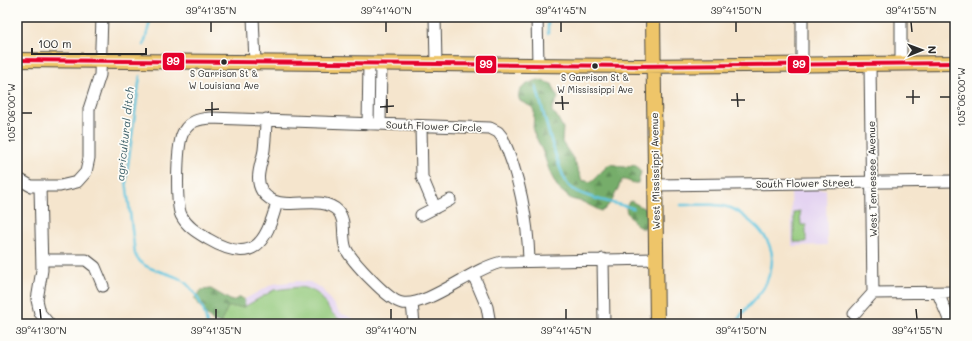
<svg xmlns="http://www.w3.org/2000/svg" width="972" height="341" font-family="Mali,sans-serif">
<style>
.built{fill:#e4d3f1}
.forest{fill:url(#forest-firs);stroke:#506c4b}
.park{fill:#93c97b;stroke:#5f7a53}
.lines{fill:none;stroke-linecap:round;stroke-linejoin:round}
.stream{stroke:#61c5df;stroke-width:2.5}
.minor-casing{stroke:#494743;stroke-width:13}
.major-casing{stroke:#494743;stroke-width:16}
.minor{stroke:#fff;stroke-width:11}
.major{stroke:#eec569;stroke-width:14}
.bus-1-casing{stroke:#fdfcf7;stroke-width:7}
.bus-1{stroke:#e4002b;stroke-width:4}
.ticks{fill:none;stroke:#2b2b2b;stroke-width:1.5}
.bus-dot{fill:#2b2b2b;stroke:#fdfcf7;stroke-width:1.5}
.labels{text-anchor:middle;stroke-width:3.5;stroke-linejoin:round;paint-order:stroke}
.bus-label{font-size:9px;fill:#2b2b2b;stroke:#fdfcf7}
.street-label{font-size:10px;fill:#2b2b2b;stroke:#fdfcf7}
.water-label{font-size:11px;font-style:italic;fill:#3e616a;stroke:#fdfcf7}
.line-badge{stroke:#fdfcf7;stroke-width:1.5}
.badge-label{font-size:11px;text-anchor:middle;font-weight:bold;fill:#fff}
.neatline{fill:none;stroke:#2b2b2b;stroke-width:1.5}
.ticks-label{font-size:10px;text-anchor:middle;fill:#2b2b2b}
</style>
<defs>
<pattern id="forest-firs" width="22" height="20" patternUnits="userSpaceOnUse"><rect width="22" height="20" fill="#76ad6b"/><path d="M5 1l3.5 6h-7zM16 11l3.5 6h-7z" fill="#618d58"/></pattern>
</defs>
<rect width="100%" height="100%" fill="#fdfcf7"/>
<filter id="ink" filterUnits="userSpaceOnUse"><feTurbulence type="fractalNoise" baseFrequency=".025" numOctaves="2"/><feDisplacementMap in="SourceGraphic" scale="8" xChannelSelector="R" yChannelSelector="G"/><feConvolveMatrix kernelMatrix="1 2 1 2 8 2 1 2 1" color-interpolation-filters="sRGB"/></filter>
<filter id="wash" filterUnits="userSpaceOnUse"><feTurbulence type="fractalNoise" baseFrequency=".012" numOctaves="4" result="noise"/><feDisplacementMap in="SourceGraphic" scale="16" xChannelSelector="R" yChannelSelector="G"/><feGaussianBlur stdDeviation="0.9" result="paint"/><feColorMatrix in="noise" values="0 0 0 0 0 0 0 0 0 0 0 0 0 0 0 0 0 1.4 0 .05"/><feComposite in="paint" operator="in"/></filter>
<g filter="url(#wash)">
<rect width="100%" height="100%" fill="#f5e5cd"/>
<!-- built -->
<path class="built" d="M826,189L827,245L792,246L791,190Z
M298,281L310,282L322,289L340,313L352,318L359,324H214L217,298L235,301L243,300L273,284Z"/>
<!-- forest -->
<path class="forest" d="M539,80L552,84L558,98L552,109V112L556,115L563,128L562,142L574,160L582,180L591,182L608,165L611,164L624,167L636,165L641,172L638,183C631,184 627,179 622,180L612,201L604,210L601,211L583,202L571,199L558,188L551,175L542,150L533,131L534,111L532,107L520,101C514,89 529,82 539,80Z
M631,201L647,210L649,219L645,228H640C634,222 618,208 631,201Z
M211,289L232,301L241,297L245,302L243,309L222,323L213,322L194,299L201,290Z"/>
<!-- park -->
<path class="park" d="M800,211L801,225H806V242H794V212Z
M299,287C327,290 322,308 339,319C342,322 347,322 350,324H220L228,307H244L274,290Z"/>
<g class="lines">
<!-- stream -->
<path class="stream" d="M548,33V17
M144,45L151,17
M140,76L126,180L135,254C140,270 166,271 180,279C195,288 204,307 207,324
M536,86C542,106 558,174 569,186C580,197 618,204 633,208
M681,205C698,205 715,203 731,208C738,211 745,217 751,222C774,241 778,260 764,287C758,299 739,312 737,324"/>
</g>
</g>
<g filter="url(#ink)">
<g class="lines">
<!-- minor casing -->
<g class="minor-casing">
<path id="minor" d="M253,17L255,62
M435,17L436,64
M537,17L538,65
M802,17V65
M901,17V64
M870,64L873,293
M266,119C266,129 265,140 264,150C262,163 254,178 262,191C279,217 318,191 338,211C347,222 341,237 346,249C352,261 389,301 402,303C429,307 472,268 502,262L656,259
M368,124L369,63
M380,124L381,63
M421,126L422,177L435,208
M17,178L31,186H60L77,182L86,172L89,158V109L100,75L102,17
M655,185L955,181
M40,187L42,270L37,300L40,313L49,324
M277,202C266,245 252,265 208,239C198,233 187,227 181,215C176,203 176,142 184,131C190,121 199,119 210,118L490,128L498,132L502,137C519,173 528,221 529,260
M421,215L450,200
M603,259L604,324
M42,260H86L95,267L103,286
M473,274L487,307L490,324
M938,293L951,324
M412,303L414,324
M854,314L873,293L955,292"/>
</g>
<!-- major casing -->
<g class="major-casing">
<path id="major" d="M653,17L657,324
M17,60L639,66L955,63"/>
</g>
<!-- minor -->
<use href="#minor" class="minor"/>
<!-- major -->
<use href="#major" class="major"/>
<!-- bus-1 casing -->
<g class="bus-1-casing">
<path id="bus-1" d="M17,60L639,66L955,63"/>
</g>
<!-- bus-1 -->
<use href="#bus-1" class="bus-1"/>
</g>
</g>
<!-- ticks -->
<path class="ticks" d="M211,22V32M386,22V32M561,22V32M736,22V32M911,22L912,32M913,90V104M737,93L738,107M562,96L563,110M906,97H920M940,97H950M387,99V113M731,100H745M212,102V116M555,103H569M380,107L394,106M205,110L219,109M22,113H32M40,309L41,319M216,309V319M391,309V319M566,309V319M741,309V319M916,309L917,319"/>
<!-- markers -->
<g class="bus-dot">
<circle cx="224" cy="62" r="3.5"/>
<circle cx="595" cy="66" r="3.5"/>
</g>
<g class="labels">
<!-- bus labels -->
<g class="bus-label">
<text x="224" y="77">S Garrison St &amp;<tspan x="224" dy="12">W Louisiana Ave</tspan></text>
<text x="595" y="81">S Garrison St &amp;<tspan x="595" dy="12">W Mississippi Ave</tspan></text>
</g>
<!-- street labels -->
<g class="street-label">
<text transform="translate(434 126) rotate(2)" y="4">South Flower Circle</text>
<text transform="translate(655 171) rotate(-91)" y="4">West Mississippi Avenue</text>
<text transform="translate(872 179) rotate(-91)" y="4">West Tennessee Avenue</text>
<text transform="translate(805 183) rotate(-1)" y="4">South Flower Street</text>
</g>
<!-- water labels -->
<g class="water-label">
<text transform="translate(125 134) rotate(-84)" y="4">agricultural ditch</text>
</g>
</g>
<g class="line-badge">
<rect x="162" y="52" width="23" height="19" rx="4" fill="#e4002b"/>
<rect x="787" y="55" width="23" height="19" rx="4" fill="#e4002b"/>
<rect x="475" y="55" width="22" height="19" rx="4" fill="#e4002b"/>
</g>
<g class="badge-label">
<text x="173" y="65">99</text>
<text x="799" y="68">99</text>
<text x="486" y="68">99</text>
</g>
<!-- margin -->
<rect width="972" height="341" fill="none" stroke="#fdfcf7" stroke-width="44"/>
<!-- north arrow -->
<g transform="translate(922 50) rotate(89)" stroke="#fdfcf7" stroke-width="3" paint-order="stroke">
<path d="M0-3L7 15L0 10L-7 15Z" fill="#2b2b2b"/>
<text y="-6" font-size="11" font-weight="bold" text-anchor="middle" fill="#2b2b2b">N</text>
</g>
<!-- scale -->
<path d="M32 48v6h114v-6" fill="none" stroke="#2b2b2b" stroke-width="2"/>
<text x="38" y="48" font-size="12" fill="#2b2b2b" stroke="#fdfcf7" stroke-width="3" paint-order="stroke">100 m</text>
<rect x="22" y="22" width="928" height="297" class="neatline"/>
<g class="ticks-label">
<text x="211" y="14">39°41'35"N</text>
<text x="386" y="14">39°41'40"N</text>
<text x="561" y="14">39°41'45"N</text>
<text x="736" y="14">39°41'50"N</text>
<text x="911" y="14">39°41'55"N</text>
<text transform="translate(961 97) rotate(-90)" y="4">105°06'00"W</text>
<text transform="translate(11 113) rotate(-90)" y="4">105°06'00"W</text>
<text x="41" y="334">39°41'30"N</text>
<text x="216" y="334">39°41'35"N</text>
<text x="391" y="334">39°41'40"N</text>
<text x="566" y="334">39°41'45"N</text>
<text x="741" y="334">39°41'50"N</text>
<text x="917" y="334">39°41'55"N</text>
</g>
</svg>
